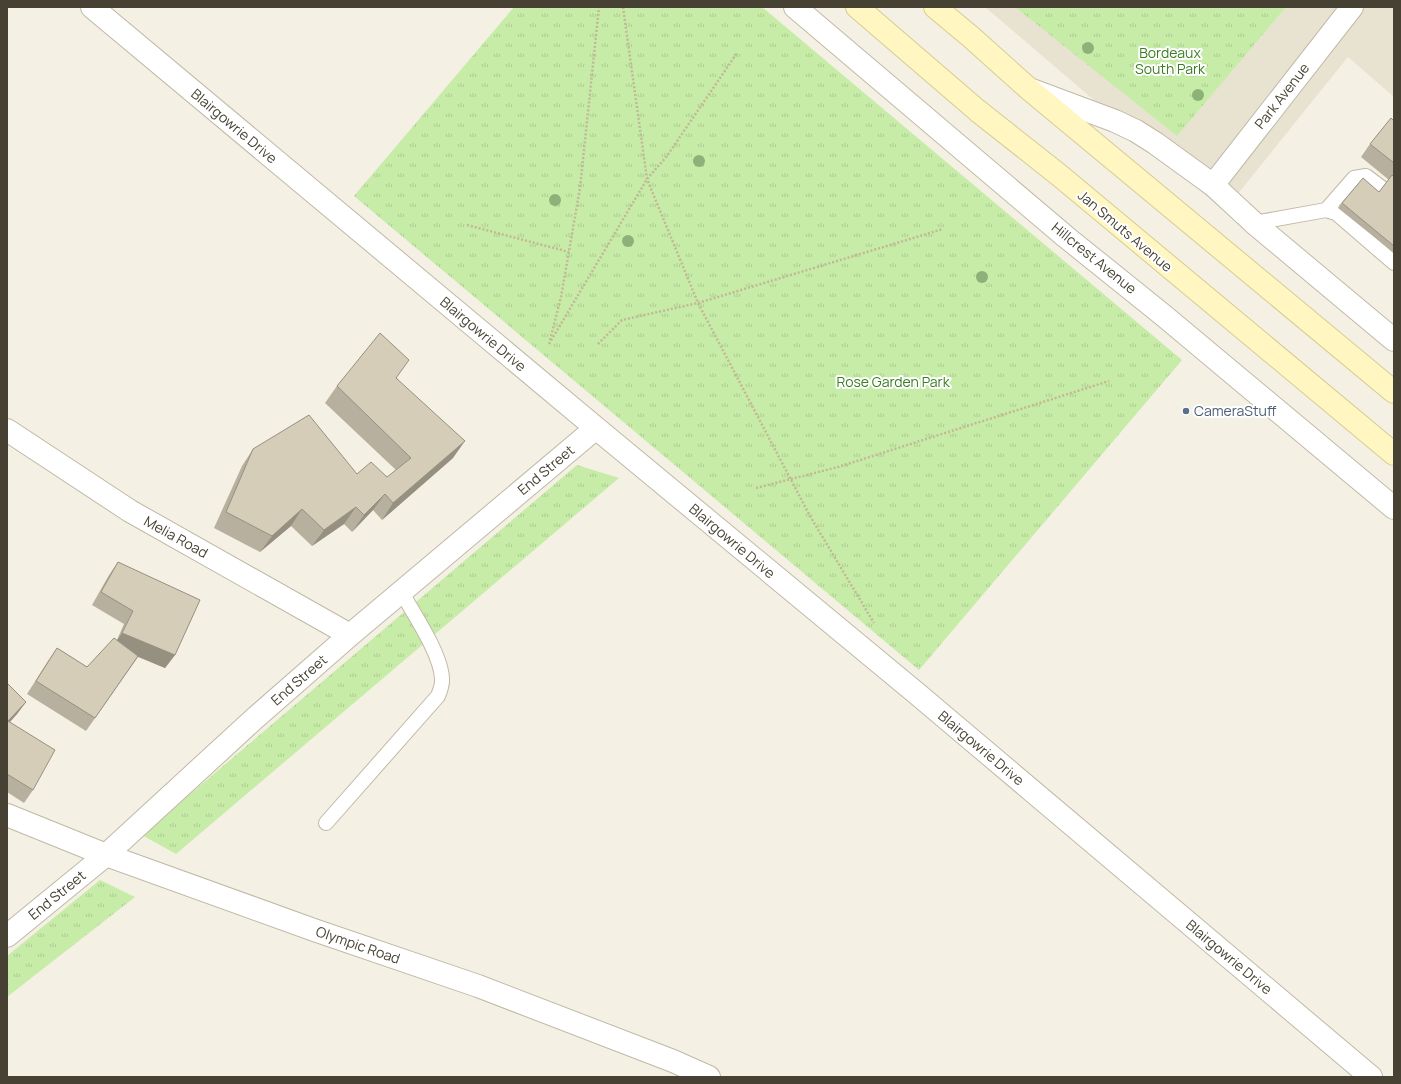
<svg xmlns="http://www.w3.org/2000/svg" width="1401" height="1084" font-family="Manrope,sans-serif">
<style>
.residential{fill:#e8e3d1}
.grass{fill:url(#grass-tufts)}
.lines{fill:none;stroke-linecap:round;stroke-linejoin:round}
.service-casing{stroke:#c0b9a6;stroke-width:16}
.minor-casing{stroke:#c0b9a6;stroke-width:24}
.secondary-casing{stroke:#d7cc8f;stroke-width:24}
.path{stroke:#c3b795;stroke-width:2.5;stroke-dasharray:2 2;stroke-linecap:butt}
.service{stroke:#fff;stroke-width:14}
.minor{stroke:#fff;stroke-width:22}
.secondary{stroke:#fff6c2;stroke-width:22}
.tree{fill:#8eb179}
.wall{fill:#b8b09e}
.shaded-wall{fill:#969081}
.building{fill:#d6cdb8;stroke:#969081}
.service-dot{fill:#5c6f8a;stroke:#fff;stroke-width:1.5}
.labels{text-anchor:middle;stroke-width:4;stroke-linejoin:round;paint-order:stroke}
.park-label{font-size:14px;fill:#3b7d22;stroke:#fff}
.street-label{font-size:14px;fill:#464133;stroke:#fff}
.service-label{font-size:14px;fill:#4e5e75;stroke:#fff;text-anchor:start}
</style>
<defs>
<pattern id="grass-tufts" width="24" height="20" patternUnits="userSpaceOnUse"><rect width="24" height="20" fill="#c7eca8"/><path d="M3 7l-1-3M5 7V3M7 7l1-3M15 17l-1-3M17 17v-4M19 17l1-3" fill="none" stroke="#accc91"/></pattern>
</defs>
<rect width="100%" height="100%" fill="#f4f0e4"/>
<!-- residential -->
<path class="residential" d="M985,7H1394V97L1348,57L1224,211Z"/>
<!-- grass -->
<path class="grass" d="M514,7H762L1182,360L919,670L354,196Z
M1015,7H1286L1177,136Z
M577,465L619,478L176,854L142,835Z
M100,880L135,897L7,997V956Z"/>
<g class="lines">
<!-- service casing -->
<g class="service-casing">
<path id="service" d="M1326,210L1354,178L1366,176L1382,188
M1254,223L1326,210L1336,213L1394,263
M326,823L438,696C440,691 442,686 442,681C443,657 414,614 402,593"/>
</g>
<!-- minor casing -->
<g class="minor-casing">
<path id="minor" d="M92,7L596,428L915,692L1371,1077
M795,7L1066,237L1163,315L1394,508
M1032,90L1115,121L1136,131L1155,143L1213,185L1254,223L1394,340
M1213,185L1352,7
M7,430L130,511L350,635
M7,815L106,855L314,930L478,986L673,1061L709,1077
M7,936L106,855L254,719L350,635L596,428"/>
</g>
<!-- secondary casing -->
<g class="secondary-casing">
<path id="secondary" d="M857,7L978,111L1059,175L1394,454
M935,7L971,37L1029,89L1394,392"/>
</g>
<!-- path -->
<path class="path" d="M623,7L647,179L698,303L810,516L874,623
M467,225L569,252
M550,340L561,297L580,188L599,7
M549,344L647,179L667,156L737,53
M598,344L622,320L698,303L943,229
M756,488L838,467L1109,381"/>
<!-- service -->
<use href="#service" class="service"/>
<!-- minor -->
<use href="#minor" class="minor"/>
<!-- secondary -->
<use href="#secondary" class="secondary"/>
</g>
<!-- trees -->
<g class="tree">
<circle cx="1088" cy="48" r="6"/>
<circle cx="1198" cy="95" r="6"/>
<circle cx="699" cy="161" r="6"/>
<circle cx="555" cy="200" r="6"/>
<circle cx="628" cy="241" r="6"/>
<circle cx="982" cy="277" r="6"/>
</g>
<!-- wall -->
<path class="wall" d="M1394,121V253L1338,208L1342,203L1379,192L1389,180L1361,157L1370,144Z
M397,378L453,458L382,520L373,510L352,532L344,524L312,546L291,526L260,552L214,528L242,466L253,449L357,474L387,477L396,470L325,403L337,386Z
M118,562L175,655L165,668L138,657L86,731L27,694L48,661L57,648L87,667L117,640L124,624L92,605L109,575Z
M7,685L26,702L17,714L10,722L33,790L24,803L7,792Z"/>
<!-- shaded-wall -->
<path class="shaded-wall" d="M465,441L453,458L382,520L393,503Z
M385,494L373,510L352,532L364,515Z
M356,507L344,524L312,546L324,530Z
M302,509L291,526L260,552L272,536Z
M122,633L175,655L165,668L113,646Z
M26,702L17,714L7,725V722Z"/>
<!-- building -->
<path class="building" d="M1391,118L1394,121V163L1370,144Z
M1392,175L1394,177V246L1342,203L1363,178L1379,192Z
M380,333L409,360L396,378L465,441L393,503L385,494L364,515L356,507L324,530L302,509L272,536L226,512L253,449L309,415L357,474L371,462L387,477L411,458L337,386Z
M118,562L200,600L175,655L122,633L133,611L101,592Z
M114,638L138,656L95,718L36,681L57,648L87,667Z
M8,684L26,702L8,721L55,750L33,790L7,774V685Z"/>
<!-- markers -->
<circle class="service-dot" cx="1186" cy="411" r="4"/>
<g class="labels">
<!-- park labels -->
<g class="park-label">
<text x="1170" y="58">Bordeaux<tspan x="1170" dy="16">South Park</tspan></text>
<text x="893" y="387">Rose Garden Park</text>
</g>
<!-- street labels -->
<g class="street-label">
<text transform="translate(1282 96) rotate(-52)" y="5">Park Avenue</text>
<text transform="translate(234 126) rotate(40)" y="5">Blairgowrie Drive</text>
<text transform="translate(1125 231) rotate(40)" y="5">Jan Smuts Avenue</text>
<text transform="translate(1094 258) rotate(39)" y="5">Hillcrest Avenue</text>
<text transform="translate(483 334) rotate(40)" y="5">Blairgowrie Drive</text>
<text transform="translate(546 470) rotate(-40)" y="5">End Street</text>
<text transform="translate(176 537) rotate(29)" y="5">Melia Road</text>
<text transform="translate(732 541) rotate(40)" y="5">Blairgowrie Drive</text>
<text transform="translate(299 680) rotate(-41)" y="5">End Street</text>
<text transform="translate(981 748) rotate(40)" y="5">Blairgowrie Drive</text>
<text transform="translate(57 895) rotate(-39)" y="5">End Street</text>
<text transform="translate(358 945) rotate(19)" y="5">Olympic Road</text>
<text transform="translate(1229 957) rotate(40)" y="5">Blairgowrie Drive</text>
</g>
<!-- service labels -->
<g class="service-label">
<text x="1194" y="416">CameraStuff</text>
</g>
</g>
<!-- border -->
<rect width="1401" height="1084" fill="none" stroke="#464133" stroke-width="16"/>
</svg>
